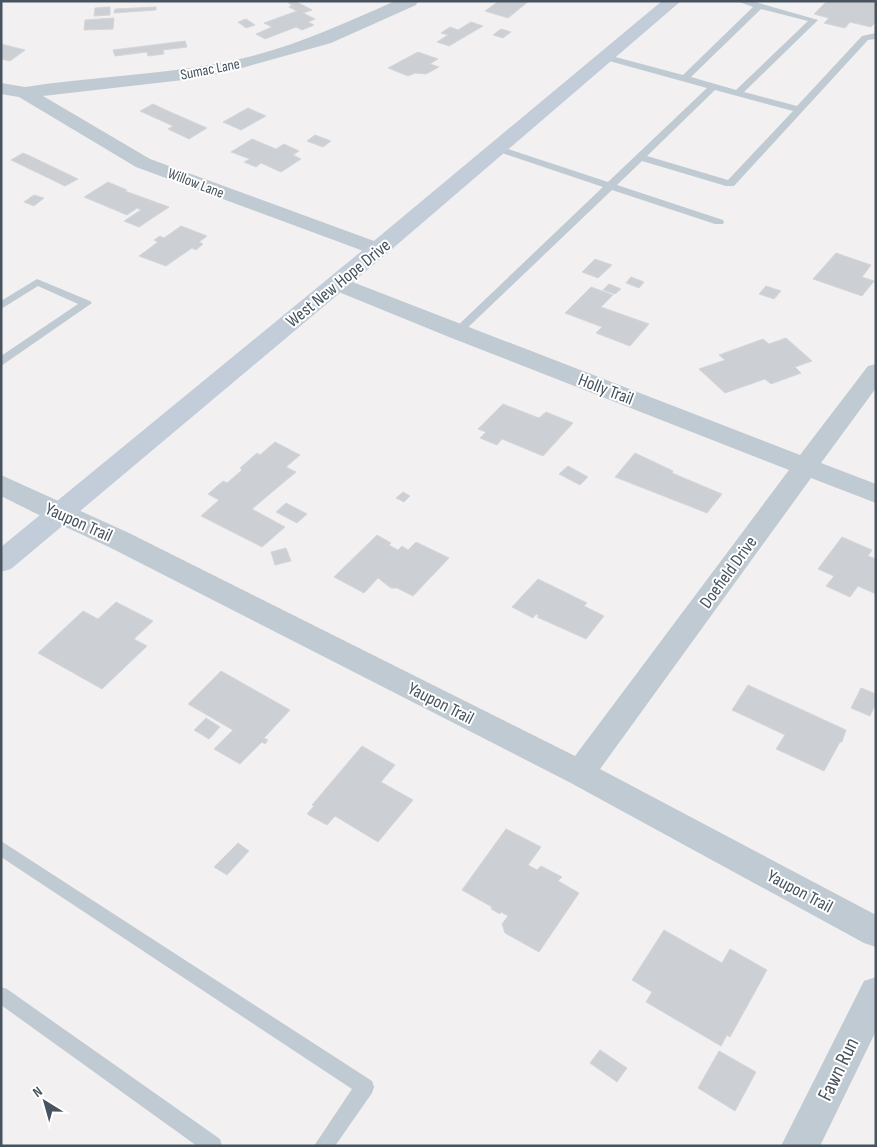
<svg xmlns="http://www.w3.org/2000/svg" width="877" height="1147" font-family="'Sofia Sans Condensed',sans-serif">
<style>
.building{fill:#cccfd4;stroke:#d3d6db}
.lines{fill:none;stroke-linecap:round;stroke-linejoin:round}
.service{fill:#c0cad2;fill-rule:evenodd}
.minor{fill:#c0cad2;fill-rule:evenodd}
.secondary{fill:#c2cdd9;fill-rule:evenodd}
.labels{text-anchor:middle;stroke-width:4;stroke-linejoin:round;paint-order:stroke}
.far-street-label{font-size:15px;fill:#47535e;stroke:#fff}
.street-label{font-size:18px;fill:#47535e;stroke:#fff}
.near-street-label{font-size:21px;fill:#47535e;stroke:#fff}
</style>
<rect width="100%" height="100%" fill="#f2f0f0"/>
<!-- building -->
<path class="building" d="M295,1L312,10L303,13L315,19L308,22L314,25L302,30L296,27L265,39L256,34L272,27L264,23L297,11L289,7L292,5L287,2Z
M499,1H529L508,18L485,11Z
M827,1H876V22L871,27L850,22L845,28L824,23L829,18L814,14Z
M110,7V15L94,16L95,8Z
M156,7V10L114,13L115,9Z
M114,18L113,29L84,30L85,20Z
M246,19L255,25L246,28L238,22Z
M471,22L483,26L449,46L437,42L448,35L441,33L450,27L458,30Z
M501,29L511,32L503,38L493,35Z
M185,41L187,47L163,50L164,54L148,56L147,52L115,56L113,50Z
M1,44L25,50L10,61L1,59Z
M418,52L438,59L430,64L439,67L426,74L415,73L408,76L388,68Z
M153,104L168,111L207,128L189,139L168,129L173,126L140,111Z
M248,108L266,116L241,130L223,122Z
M315,135L331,141L323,147L307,141Z
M252,139L276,149L284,144L299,151L293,155L301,159L281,172L261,163L256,167L244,162L250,159L231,152Z
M23,153L30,156L78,179L65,186L11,160Z
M108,182L127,190L125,191L169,207L139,227L124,221L141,210L137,208L127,215L84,197Z
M34,195L44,198L34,206L24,202Z
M181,226L207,236L199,242L203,244L196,250L192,248L166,266L139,256L158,242L154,240L160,236L164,238Z
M836,253L871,265L862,277L874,281L862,296L813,279Z
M595,259L612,265L598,278L582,272Z
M631,277L644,282L639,288L626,283Z
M609,284L621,289L615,294L603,290Z
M766,286L781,291L774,299L759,294Z
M591,287L613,295L601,307L649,324L630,346L596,333L602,327L565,313Z
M786,338L812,361L795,367L801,373L771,384L765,379L725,393L699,369L725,360L719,355L763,339L769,344Z
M503,404L539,418L546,412L573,423L543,456L502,439L497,445L480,438L486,432L478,429Z
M275,442L300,455L286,467L296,472L252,509L285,527L262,547L201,516L219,500L208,494L223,481L227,483L242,470L240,468L257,453L260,455Z
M635,453L673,471L672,473L722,494L707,513L615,477Z
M568,466L588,477L580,485L559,474Z
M403,492L410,496L404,502L396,498Z
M286,503L307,514L297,523L276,512Z
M377,535L391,543L389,545L398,550L402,546L408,550L416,542L449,558L413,596L397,588H391L378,578L364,593L334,577Z
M842,537L872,550L868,556L876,559V594L858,586L850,597L826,586L834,576L818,569Z
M286,548L291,561L275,565L271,552Z
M538,579L587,603L584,606L604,616L586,639L537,617L539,616L536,614L533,618L512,607Z
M116,602L153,621L134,639L147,646L102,689L38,653L83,611L98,619Z
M221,671L290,710L264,738L268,740L265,744L262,742L240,764L214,749L233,730L188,704Z
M748,685L846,730L842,742H840L824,771L776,749L785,735L732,710Z
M861,688L876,694V703L870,716L851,708Z
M206,718L220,727L209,739L194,730Z
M362,746L395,765L381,782L413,800L378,842L335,816L327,825L307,814L314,806L312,805Z
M506,829L541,847L528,865L537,870L541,866L562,877L558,881L579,893L539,952L505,933L502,924L508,916L501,912L500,914L491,909L492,907L462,890Z
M238,843L249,851L227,875L214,867Z
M664,930L722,963L730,949L767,970L730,1037L727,1035L721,1046L646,1002L652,992L632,980Z
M600,1050L627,1068L617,1082L590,1063Z
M719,1051L756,1072L735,1111L698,1088Z"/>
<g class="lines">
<!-- service -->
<path class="service" d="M737,1H752L818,20L744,92L797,106L862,36L876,33V39L868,40L734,186H726L642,161L617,185L723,220L724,222L723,224H715L612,190L461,334H453L451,332L453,330L603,187L496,151V147H502L608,182L707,88L602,59V55H608L683,75L753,7ZM761,9L808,21L736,90L691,77ZM715,90L793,111L728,180L647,156Z
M37,279L90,301L92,303L1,366V356L78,304L38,286L1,309V301Z
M1,841L372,1081L374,1087L372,1093L335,1146H314L352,1089L1,857Z
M1,987L7,989L220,1139L222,1146H197L1,1005Z"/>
<!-- minor -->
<path class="minor" d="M395,1H418L416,5L331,43L224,73L183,80L43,96L150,159L385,245L388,250L385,255L377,256L136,167L19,97L1,94V83L25,87C90,77 156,75 221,63C282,52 339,26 395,1Z
M337,276L800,455L868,366L876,364V388L821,463L876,484V503L811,478L600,769L876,915V947L864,943L569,782L109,547L35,513L1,496V475L129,533L575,756L789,470L449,337L329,288L326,283L329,278Z
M876,977V1031L820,1146H781L864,981Z"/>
<!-- secondary -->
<path class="secondary" d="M662,1H681L385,255L11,569L1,572V547L369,245Z"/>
</g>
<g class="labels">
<!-- far-street labels -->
<g class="far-street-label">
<text transform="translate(210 69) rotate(-11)" y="5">Sumac Lane</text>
<text transform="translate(196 183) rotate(21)" y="5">Willow Lane</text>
</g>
<!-- street labels -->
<g class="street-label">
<text transform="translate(338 283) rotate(-39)" y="6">West New Hope Drive</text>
<text transform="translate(606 389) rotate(21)" y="6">Holly Trail</text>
<text transform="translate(79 522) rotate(24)" y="6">Yaupon Trail</text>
<text transform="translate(728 572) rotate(-54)" y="6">Doefield Drive</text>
<text transform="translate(441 703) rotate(27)" y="6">Yaupon Trail</text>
<text transform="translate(800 891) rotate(28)" y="6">Yaupon Trail</text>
</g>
<!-- near-street labels -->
<g class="near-street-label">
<text transform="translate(838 1069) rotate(-64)" y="7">Fawn Run</text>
</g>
</g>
<!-- border -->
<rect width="877" height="1147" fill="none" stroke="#47535e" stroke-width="5"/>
<!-- north arrow -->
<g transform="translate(45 1102) rotate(323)" stroke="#ffffff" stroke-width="4" paint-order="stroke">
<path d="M0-4L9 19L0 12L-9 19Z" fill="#47535e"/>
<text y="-8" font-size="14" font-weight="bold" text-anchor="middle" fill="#47535e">N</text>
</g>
</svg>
